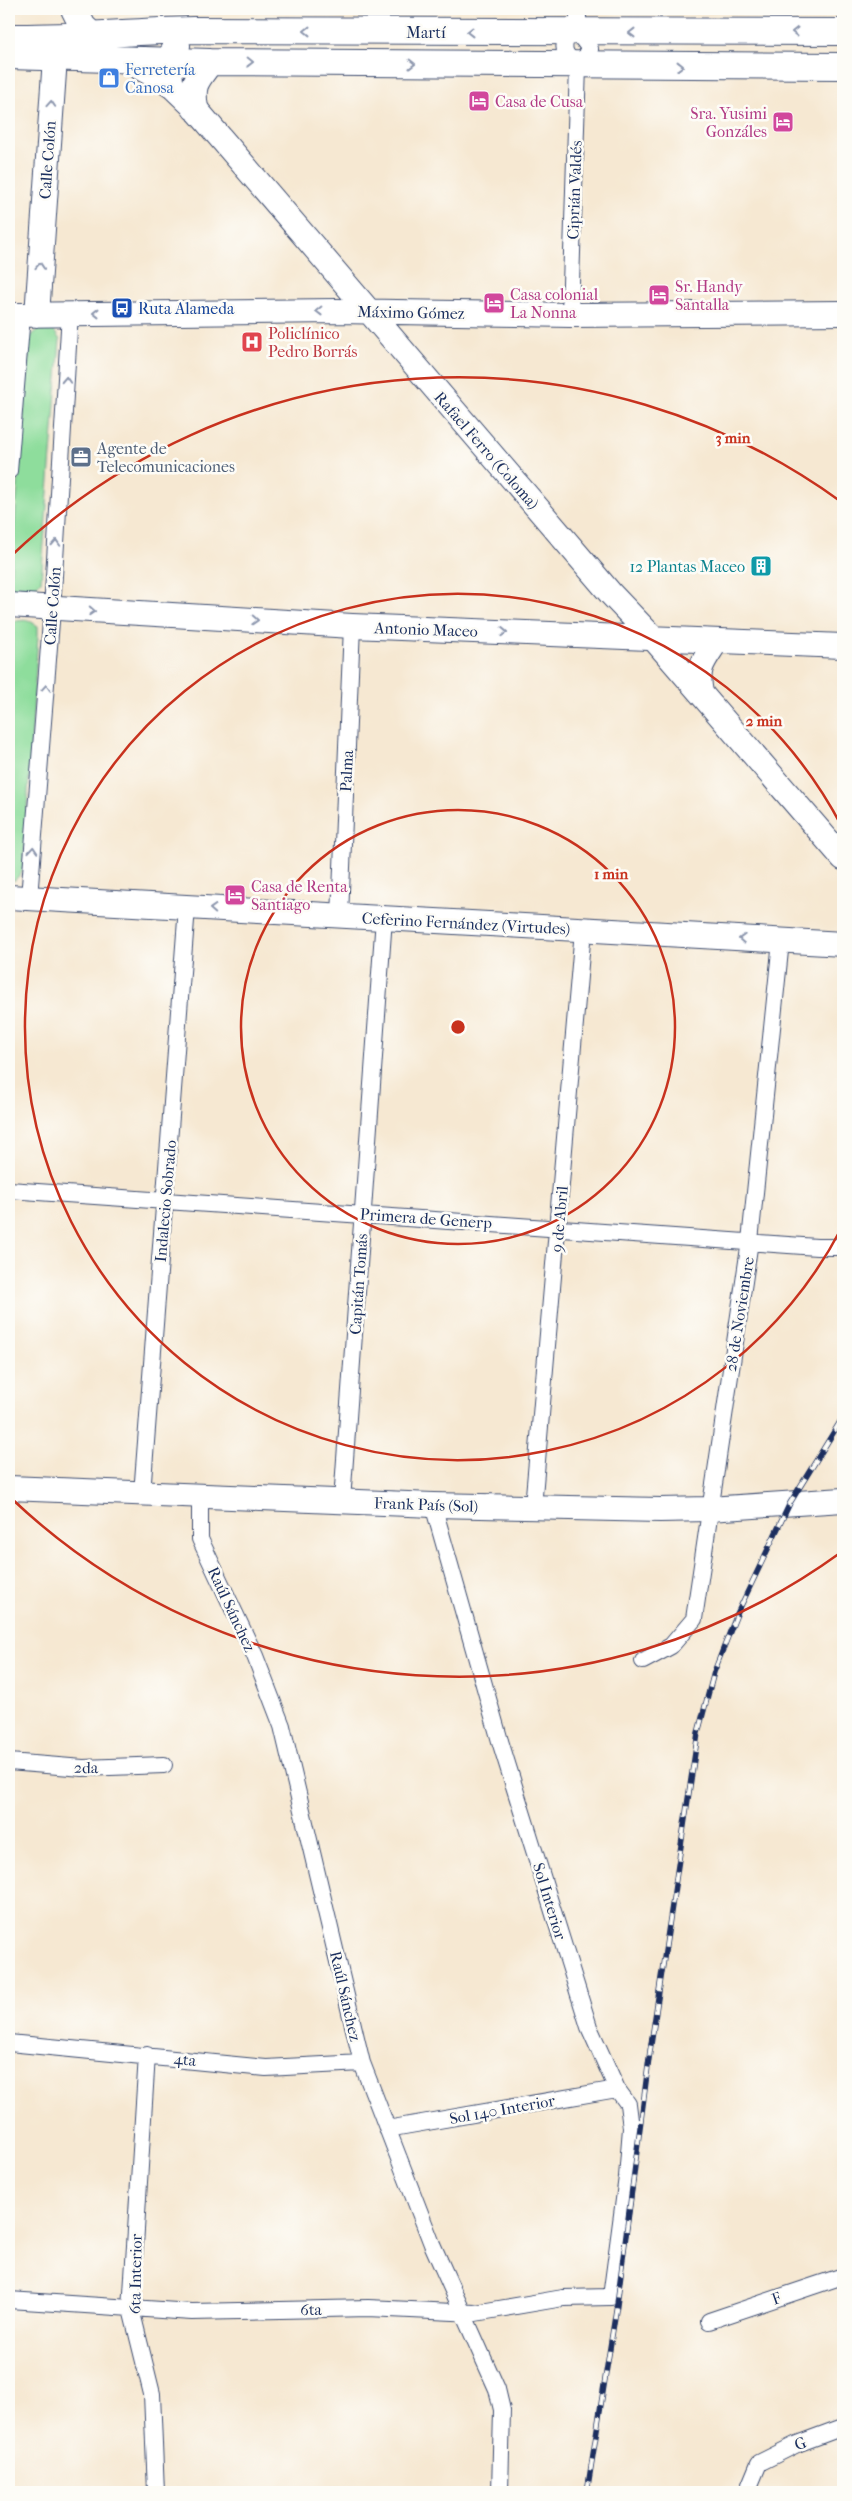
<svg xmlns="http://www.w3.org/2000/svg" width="852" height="2501" font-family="'IM FELL French Canon',serif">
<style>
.park{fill:#8edd9c;stroke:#54867d}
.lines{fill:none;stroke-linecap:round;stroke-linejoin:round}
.street-casing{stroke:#3c4b6f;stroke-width:18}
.secondary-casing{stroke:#3c4b6f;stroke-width:26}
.primary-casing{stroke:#3c4b6f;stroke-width:28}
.street{stroke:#fff;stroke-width:16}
.secondary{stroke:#fff;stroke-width:24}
.primary{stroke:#fff;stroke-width:26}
.rail-casing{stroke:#1b2f5e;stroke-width:5.5}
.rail{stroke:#fdfcf7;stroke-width:4;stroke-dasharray:11;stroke-linecap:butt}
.oneway{stroke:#8d97ae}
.ring{fill:none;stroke:#c8321e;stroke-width:2.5}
.labels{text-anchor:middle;stroke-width:5;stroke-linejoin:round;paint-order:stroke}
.street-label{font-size:16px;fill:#1b2f5e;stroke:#fdfcf7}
.shop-label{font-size:16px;fill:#366cbe;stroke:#fdfcf7;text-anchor:start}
.hotel-label{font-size:16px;fill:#b23c85;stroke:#fdfcf7;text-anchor:start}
.transit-label{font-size:16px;fill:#164399;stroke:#fdfcf7;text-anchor:start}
.health-label{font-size:16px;fill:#be3a42;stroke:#fdfcf7;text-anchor:start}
.service-label{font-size:16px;fill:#4e5e75;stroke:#fdfcf7;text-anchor:start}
.culture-label{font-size:16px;fill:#0d838f;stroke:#fdfcf7;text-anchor:end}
.centre{fill:#c8321e;stroke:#fdfcf7;stroke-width:2.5}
.ring-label{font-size:15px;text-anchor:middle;font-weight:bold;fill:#c8321e;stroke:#fdfcf7;stroke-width:5;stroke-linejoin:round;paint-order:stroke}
</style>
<rect width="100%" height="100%" fill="#fdfcf7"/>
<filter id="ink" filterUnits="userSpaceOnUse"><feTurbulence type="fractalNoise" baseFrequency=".02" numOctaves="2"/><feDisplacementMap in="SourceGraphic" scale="10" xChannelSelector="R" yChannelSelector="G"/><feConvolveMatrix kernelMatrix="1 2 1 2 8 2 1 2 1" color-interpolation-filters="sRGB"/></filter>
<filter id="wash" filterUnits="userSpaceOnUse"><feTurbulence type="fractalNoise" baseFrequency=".0096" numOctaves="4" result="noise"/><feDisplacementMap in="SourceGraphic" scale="20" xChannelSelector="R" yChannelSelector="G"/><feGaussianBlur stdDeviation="1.12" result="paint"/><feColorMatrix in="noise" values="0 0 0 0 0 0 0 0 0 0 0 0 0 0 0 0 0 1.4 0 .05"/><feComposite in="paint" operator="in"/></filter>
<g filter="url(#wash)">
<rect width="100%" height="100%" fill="#f6e8d2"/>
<!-- park -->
<path class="park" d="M52,328L60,340L41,581C33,590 27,595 15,591L10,582L30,337L39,329Z
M28,620L38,626V635L23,871L15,880L9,882V633L15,621Z"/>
</g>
<g filter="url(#ink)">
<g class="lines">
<!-- street casing -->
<g class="street-casing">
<path id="street" d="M578,66C568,57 561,52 566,39L578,33
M570,315L578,66L585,58L590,49L578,33V9
M9,471L22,315
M29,898L52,609L70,313
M340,916L352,626
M9,1190L817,1247H843
M142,1494L187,907
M200,1495V1539L255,1656L282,1726L362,2063L432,2244L497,2389L502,2410L500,2492
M342,1501L384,918
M533,1507L583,930
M643,1661L671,1646L694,1619L750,1241L781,941
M9,1762L83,1768L164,1765
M9,2043L266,2068L362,2063
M147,2055L131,2309L152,2394L156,2492
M387,2129L617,2089
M9,2300L192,2312L368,2308L475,2313L563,2298L611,2297L627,2177L631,2128L628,2104L617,2089L589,2027L500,1741L433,1505
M709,2321L843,2276
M747,2492L759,2463L797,2444L843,2427"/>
</g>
<!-- secondary casing -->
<g class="secondary-casing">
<path id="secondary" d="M124,59L170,84L195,108L611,594L653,638L843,858
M9,315L337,311L570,315L843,313
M37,315L55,58
M9,605L352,626L843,646
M701,693C696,668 703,662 716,642
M9,897L843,944
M9,1488L433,1505L660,1510L709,1509L843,1500"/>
</g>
<!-- primary casing -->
<g class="primary-casing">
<path id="primary" d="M74,9L83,27L102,44
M9,37C70,38 132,31 193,30C410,30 627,33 843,32
M9,56L210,62L843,66
M170,84L169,60L177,46
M195,108C191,84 196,81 210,62"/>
</g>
<!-- street -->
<use href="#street" class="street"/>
<!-- secondary -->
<use href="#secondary" class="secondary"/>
<!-- primary -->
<use href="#primary" class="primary"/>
<!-- rail casing -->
<g class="rail-casing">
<path id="rail" d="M587,2492L617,2304L650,2051L698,1733L714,1672L737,1614L790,1503L843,1417"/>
</g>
<!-- rail -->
<use href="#rail" class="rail"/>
</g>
<!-- one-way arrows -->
<defs><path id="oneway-chevron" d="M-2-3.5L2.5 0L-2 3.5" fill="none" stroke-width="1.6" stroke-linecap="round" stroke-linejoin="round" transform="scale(1.25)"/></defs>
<g class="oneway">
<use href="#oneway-chevron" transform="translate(307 31) rotate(-180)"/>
<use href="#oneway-chevron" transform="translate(470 32) rotate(-180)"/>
<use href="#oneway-chevron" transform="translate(795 32) rotate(180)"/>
<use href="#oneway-chevron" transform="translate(632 33) rotate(180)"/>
<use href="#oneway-chevron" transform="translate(250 62) rotate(1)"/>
<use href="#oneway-chevron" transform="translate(412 64) rotate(1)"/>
<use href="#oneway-chevron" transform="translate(680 66)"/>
<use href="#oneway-chevron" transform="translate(51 104) rotate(-86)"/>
<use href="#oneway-chevron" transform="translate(40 266) rotate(-86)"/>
<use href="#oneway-chevron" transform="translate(319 311) rotate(179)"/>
<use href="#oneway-chevron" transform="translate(96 313) rotate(180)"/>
<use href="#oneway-chevron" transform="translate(66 380) rotate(-87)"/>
<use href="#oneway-chevron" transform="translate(56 543) rotate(-87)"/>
<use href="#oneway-chevron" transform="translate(92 611) rotate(3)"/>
<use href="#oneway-chevron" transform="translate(255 620) rotate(3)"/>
<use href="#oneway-chevron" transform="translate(504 632) rotate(2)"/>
<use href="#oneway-chevron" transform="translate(46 688) rotate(-86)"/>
<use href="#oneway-chevron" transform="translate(33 850) rotate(-86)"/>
<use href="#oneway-chevron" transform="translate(213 909) rotate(-177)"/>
<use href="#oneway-chevron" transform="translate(742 939) rotate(-177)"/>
</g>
</g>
<!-- distance rings -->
<g class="ring">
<circle cx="458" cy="1027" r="217"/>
<path d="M842 1227A433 433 0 1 1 842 827"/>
<path d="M840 1553A650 650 0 0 1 11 1498M11 556A650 650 0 0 1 840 501"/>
</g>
<!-- icons -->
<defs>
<g id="shop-square" transform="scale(1.125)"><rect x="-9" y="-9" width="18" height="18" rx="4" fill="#3f7fe0" stroke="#fdfcf7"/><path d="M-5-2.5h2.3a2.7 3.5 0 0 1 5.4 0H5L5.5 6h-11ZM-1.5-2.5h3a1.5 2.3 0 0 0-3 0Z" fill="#fff"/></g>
<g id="hotel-square" transform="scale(1.125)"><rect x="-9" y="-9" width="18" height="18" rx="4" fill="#d1479c" stroke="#fdfcf7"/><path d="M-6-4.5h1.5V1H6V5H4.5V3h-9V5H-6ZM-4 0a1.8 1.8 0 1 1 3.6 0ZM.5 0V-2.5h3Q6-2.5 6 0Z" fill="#fff"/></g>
<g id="bus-square" transform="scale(1.125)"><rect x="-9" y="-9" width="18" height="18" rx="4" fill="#1a4fb4" stroke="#fdfcf7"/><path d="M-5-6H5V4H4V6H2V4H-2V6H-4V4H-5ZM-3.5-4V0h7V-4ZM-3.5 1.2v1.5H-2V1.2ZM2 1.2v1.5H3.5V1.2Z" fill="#fff"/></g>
<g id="hospital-square" transform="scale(1.125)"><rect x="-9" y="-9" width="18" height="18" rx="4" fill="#e0444e" stroke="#fdfcf7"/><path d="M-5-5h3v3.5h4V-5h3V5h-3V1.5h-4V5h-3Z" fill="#fff"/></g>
<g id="office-square" transform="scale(1.125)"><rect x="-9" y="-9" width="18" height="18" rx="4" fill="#5c6f8a" stroke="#fdfcf7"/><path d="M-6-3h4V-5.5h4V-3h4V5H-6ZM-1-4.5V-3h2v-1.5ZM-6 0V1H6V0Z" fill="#fff"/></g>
<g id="building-square" transform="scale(1.125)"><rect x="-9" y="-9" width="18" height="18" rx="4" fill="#0f9aa8" stroke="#fdfcf7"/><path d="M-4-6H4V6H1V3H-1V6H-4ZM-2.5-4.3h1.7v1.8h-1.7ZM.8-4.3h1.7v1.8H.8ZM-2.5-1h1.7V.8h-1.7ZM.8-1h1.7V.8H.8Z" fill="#fff"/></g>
</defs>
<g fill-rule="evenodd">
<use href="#shop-square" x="109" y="78"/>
<use href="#hotel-square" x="479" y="101"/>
<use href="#hotel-square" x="783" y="122"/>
<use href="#hotel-square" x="659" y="295"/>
<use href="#hotel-square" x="494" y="303"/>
<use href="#bus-square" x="122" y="308"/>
<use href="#hospital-square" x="252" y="342"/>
<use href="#office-square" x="81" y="457"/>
<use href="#building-square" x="761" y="566"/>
<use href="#hotel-square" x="235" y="895"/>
</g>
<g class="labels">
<!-- street labels -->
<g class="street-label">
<text x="426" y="38">Martí</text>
<text transform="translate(47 160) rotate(-86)" y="6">Calle Colón</text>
<text transform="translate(574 190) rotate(-88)" y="6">Ciprián Valdés</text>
<text transform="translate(411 312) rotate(1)" y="6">Máximo Gómez</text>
<text transform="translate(487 450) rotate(49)" y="6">Rafael Ferro (Coloma)</text>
<text transform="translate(52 606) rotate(-86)" y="6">Calle Colón</text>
<text transform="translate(426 629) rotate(2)" y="6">Antonio Maceo</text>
<text transform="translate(346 771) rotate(-87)" y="6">Palma</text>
<text transform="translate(466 923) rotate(3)" y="6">Ceferino Fernández (Virtudes)</text>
<text transform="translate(165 1201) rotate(-85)" y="6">Indalecio Sobrado</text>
<text transform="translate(426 1218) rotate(4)" y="6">Primera de Generp</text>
<text transform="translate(559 1219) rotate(-85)" y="6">9 de Abril</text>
<text transform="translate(358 1284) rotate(-86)" y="6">Capitán Tomás</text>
<text transform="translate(739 1314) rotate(-81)" y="6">28 de Noviembre</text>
<text transform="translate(426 1504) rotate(2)" y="6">Frank País (Sol)</text>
<text transform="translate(232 1609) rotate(65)" y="6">Raúl Sánchez</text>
<text transform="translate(86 1767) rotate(1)" y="6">2da</text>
<text transform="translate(550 1901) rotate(73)" y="6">Sol Interior</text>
<text transform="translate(346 1996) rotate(77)" y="6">Raúl Sánchez</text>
<text transform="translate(185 2059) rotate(6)" y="6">4ta</text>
<text transform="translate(502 2109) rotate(-10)" y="6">Sol 140 Interior</text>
<text transform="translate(135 2274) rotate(-89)" y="6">6ta Interior</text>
<text transform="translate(776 2298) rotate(-19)" y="6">F</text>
<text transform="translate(311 2309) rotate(-1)" y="6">6ta</text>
<text transform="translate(800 2443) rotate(-23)" y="6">G</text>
</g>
<!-- shop labels -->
<g class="shop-label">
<text x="125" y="75">Ferretería<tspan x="125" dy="18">Canosa</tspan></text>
</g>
<!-- hotel labels -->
<g class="hotel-label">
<text x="495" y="107">Casa de Cusa</text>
<text x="767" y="119" text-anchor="end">Sra. Yusimi<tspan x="767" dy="18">Gonzáles</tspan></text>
<text x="675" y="292">Sr. Handy<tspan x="675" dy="18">Santalla</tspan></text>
<text x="510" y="300">Casa colonial<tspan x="510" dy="18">La Nonna</tspan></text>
<text x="251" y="892">Casa de Renta<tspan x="251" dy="18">Santiago</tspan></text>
</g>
<!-- transit labels -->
<g class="transit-label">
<text x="138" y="314">Ruta Alameda</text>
</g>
<!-- health labels -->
<g class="health-label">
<text x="268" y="339">Policlínico<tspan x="268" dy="18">Pedro Borrás</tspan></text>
</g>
<!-- service labels -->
<g class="service-label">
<text x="97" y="454">Agente de<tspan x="97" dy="18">Telecomunicaciones</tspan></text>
</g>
<!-- culture labels -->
<g class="culture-label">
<text x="745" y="572">12 Plantas Maceo</text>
</g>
</g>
<circle cx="458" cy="1027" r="8" class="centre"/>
<g class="ring-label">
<text x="733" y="443">3 min</text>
<text x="764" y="726">2 min</text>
<text x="611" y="879">1 min</text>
</g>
<!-- margin -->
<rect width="852" height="2501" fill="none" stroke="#fdfcf7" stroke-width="30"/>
</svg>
